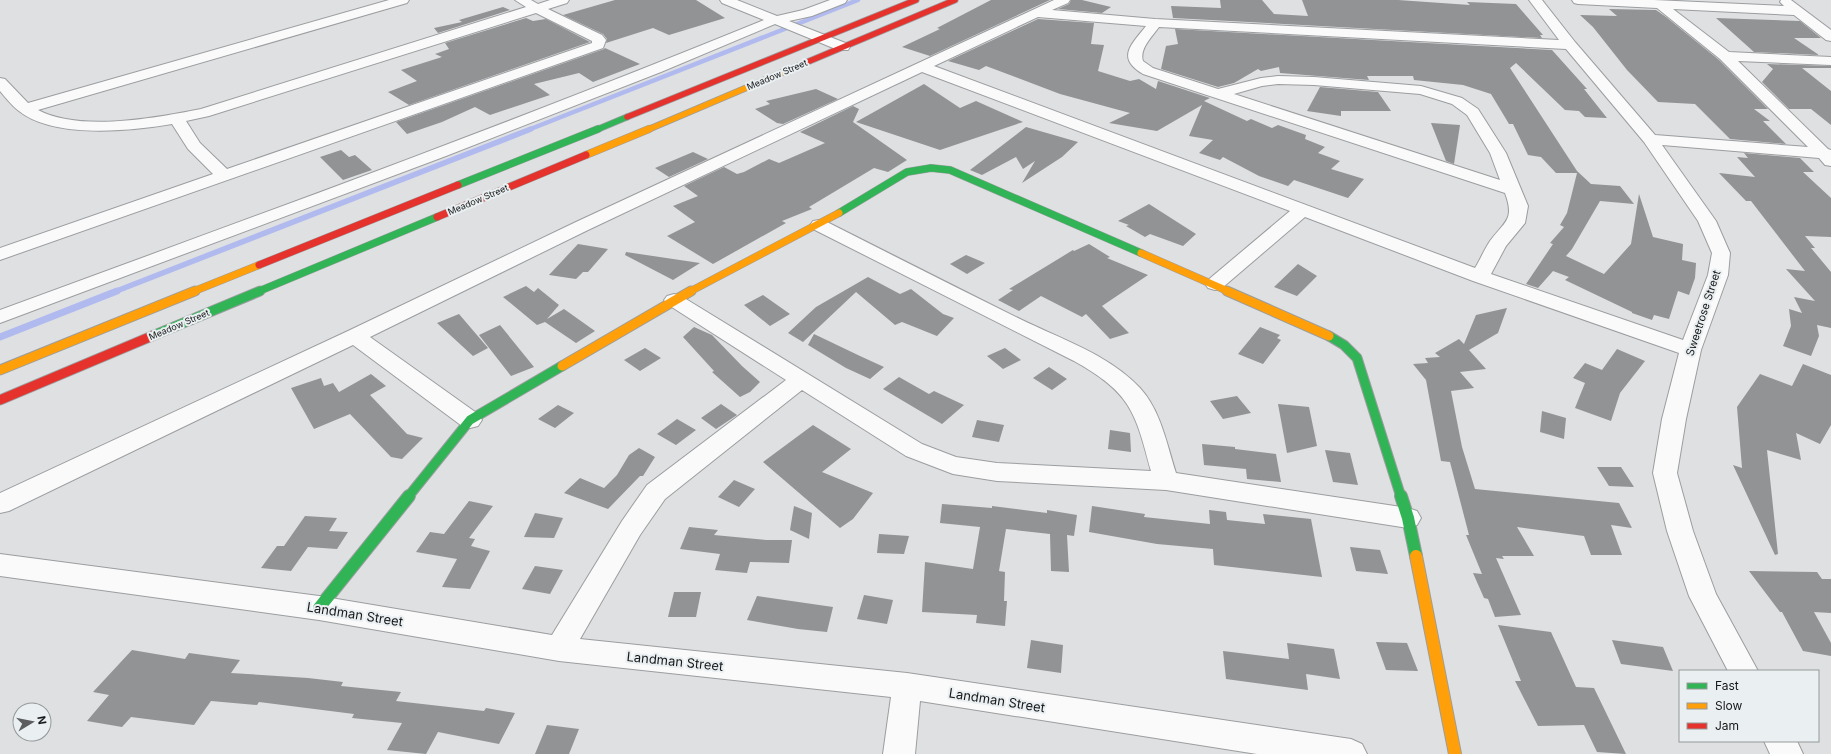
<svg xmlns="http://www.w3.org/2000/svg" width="1831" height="754" font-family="Inter,sans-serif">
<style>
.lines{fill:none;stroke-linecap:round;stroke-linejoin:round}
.stream-far2{stroke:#b1baef;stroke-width:4.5}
.stream-far1{stroke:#b1baef;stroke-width:5.5}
.stream{stroke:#b1baef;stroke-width:7}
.building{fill:#919394}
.street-casing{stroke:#9b9d9f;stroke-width:2}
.fast-far3-casing{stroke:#9b9d9f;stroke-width:7}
.fast-far2-casing{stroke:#9b9d9f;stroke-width:8}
.fast-far1-casing{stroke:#9b9d9f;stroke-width:11}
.fast-casing{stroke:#9b9d9f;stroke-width:14}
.slow-far3-casing{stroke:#9b9d9f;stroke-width:7}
.slow-far2-casing{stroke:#9b9d9f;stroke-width:8}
.slow-far1-casing{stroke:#9b9d9f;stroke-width:11}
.slow-casing{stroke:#9b9d9f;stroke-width:14}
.jam-far2-casing{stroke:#9b9d9f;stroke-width:7}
.jam-far1-casing{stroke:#9b9d9f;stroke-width:8}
.jam-casing{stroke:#9b9d9f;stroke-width:11}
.street{fill:#fafafb;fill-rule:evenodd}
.fast-far3{stroke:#30b455;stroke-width:5.5}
.fast-far2{stroke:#30b455;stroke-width:7}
.fast-far1{stroke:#30b455;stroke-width:9}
.fast{stroke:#30b455;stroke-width:12}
.slow-far3{stroke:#ff9f0a;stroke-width:5.5}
.slow-far2{stroke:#ff9f0a;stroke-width:7}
.slow-far1{stroke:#ff9f0a;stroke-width:9}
.slow{stroke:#ff9f0a;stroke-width:12}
.jam-far2{stroke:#e5322d;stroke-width:5.5}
.jam-far1{stroke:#e5322d;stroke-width:7}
.jam{stroke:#e5322d;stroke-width:9}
.labels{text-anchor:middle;stroke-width:4;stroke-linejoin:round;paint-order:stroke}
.far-street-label{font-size:9px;fill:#161718;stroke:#eaeff1}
.street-label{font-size:11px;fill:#161718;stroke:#eaeff1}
.near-street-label{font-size:13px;fill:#161718;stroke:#eaeff1}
</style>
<rect width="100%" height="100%" fill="#dee0e2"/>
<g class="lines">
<!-- stream-far2 -->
<path class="stream-far2" d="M528,130L858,0"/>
<!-- stream-far1 -->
<path class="stream-far1" d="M114,292L531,129"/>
<!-- stream -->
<path class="stream" d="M0,337L117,291"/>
</g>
<!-- building -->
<path class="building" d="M615,0H696L725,18L669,35L653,28L606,43L607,39L603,34L563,15Z
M991,0H1050L930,56L902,47L940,29L937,28Z
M1071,0H1082L1111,7L1102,13L1058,9L1069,4Z
M1220,0H1262L1274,14L1308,16L1302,0H1398L1470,5L1467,2L1516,4L1543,35H1540L1542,38L1173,18L1171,6L1221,8Z
M503,7L510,10L438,33L434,28L462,22L459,20Z
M1609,9L1656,10L1666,17L1719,60L1768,109H1754L1770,121H1763L1786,144L1730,139L1695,104L1658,102L1627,70L1593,27L1580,15L1617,16Z
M526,18L533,21L546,19L590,42L409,105L388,92L417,81L401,70L442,57L435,54L449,49L445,43Z
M1716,18L1800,21L1821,38H1794L1819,55L1754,52Z
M1038,19L1094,23L1091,44L1104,45L1098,71L1130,81L1139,79L1156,89L1158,81L1210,98L1204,101L1247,121L1251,119L1272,128L1278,125L1306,135L1305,139L1325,147L1318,153L1340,161L1331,169L1364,179L1348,198L1294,180L1288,186L1259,176L1223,157L1220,160L1199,153L1213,140L1189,136L1202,105L1157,131L1109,123L1130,113L1060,94L986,66L979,70L948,61Z
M1175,29L1552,50L1587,89H1584L1607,118L1585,117L1579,111L1565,110L1516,63L1510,68L1577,171L1591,184L1620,186L1634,204L1600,201L1572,249L1566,256L1604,274L1631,244L1639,194L1653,237L1683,244L1682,260L1696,263L1695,278L1689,295L1678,291L1669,319L1654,315L1652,320L1632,313V312L1565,280L1569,277L1553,271L1538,288L1526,284L1553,244L1550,243L1564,227L1560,225L1567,213L1577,173H1556L1541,157L1528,155L1513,124H1509L1491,94L1463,85L1414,80L1413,76H1367L1369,80L1280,73L1279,67L1261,71L1258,69L1234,83L1218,87L1161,69L1166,46L1178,44Z
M605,48L640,64L593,82L579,73L534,84L550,95L490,115L475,107L442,122L407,134L396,122L604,49Z
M1767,64L1831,66V68H1802L1831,91V125L1811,109H1789L1762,82L1773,69Z
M924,84L960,108L976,101L1023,122L940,150L856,122Z
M1320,87L1378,92L1391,111H1341V116L1307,111Z
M816,89L838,99L783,124L777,123L755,109L770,104L766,101Z
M853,106L859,109L853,122L907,160L888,172L874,168L809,207L812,209L782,221L786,223L713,264L667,236L695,222L673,206L698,196L684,186L724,167L737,174L744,172L769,159L779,163L825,143L800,132Z
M1431,123L1460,125L1454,164L1446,161Z
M1026,127L1078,142L1062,157L1022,183L1035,161L1023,169L1016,157L982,175L970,170Z
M341,150L349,157L355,155L372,170L343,180L320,157Z
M693,152L708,159L669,177L655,168Z
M1744,153L1800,158L1814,172H1803L1831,198V237L1805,236L1815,248H1811L1831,272V328L1817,325L1819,336L1811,356L1783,346L1791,326L1789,309L1802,313L1794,297L1815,301L1786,269L1805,271L1751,201H1746L1719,173L1755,177L1737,157L1748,158Z
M1149,204L1196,234L1183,246L1150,234L1145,237L1126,226L1129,225L1118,221Z
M578,244L608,249L588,272H583L576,279L549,275Z
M1089,244L1110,257L1107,258L1148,275L1102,306L1129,333L1110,339L1086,314L1082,317L1041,296L1019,311L998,300L1013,290L1009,289L1073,250L1074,251Z
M626,252L700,263L673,280L625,255Z
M966,255L985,263L967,274L950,264Z
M1298,264L1317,276L1297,296L1274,287Z
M868,277L900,294L911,289L943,314L954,318L937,336L902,322L895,325L856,292L803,342L788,333L816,307Z
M526,286L534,292L538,288L559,305L547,319L564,309L595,331L576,343L545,322L537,325L503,297Z
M763,295L790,314L770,326L744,305Z
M1507,308L1498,333L1469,350L1486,369L1460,372L1474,388L1451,391L1462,447L1475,489L1619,503L1632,528L1611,525L1622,555H1591L1584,536L1517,527L1534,556H1502L1504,559L1496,558L1521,615L1495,617L1488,599L1484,598L1473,573L1482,574L1466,535H1469L1450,462L1441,461L1426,380L1413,364L1428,363L1425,358L1440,357L1435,353L1459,339L1464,344L1476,315Z
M459,314L488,348L473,356L437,323Z
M500,325L534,367L511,376L479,335Z
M694,327L712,335L742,366L760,382L750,392L740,397L712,372L714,371L683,337Z
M1260,327L1280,335L1277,338L1281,340L1263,364L1238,354Z
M814,334L860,356L884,367L870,379L846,368L808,345Z
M645,348L661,358L640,371L624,360Z
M1005,348L1021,360L1003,369L987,356Z
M1617,349L1645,361L1620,393L1611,421L1575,408L1585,383L1573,378L1585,363L1602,370Z
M1803,364L1831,375V425L1820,444L1796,433L1801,460L1767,450L1778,554L1775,555L1733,465L1742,468L1737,407L1760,374L1792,386Z
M1049,367L1067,379L1052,390L1033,378Z
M371,374L386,386L370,395L407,434L423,438L402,459L391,457L350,414L314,429L291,388L321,378L324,386L333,383L339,392Z
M899,377L929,394L934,391L964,405L942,424L883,389Z
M1237,396L1251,413L1223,419L1210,401Z
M721,404L737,415L716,429L701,418Z
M1278,404L1309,407L1317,446L1287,453Z
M558,405L574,413L555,428L538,419Z
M1542,411L1566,418L1564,439L1540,432Z
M677,419L696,430L676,445L657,434Z
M977,420L1004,425L999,442L972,437Z
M813,425L851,449L822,472L873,493L853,519L840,528L763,462Z
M1110,430L1130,433L1131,452L1108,449Z
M1202,444L1235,447V449L1276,454L1281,482L1247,479L1246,469L1204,465Z
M639,448L655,457L643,476H640L608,509L564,493L580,478L604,488L617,475L629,455Z
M1325,450L1350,453L1358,485L1333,482Z
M1597,467H1621L1634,487L1609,486Z
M734,480L755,489L739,507L718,497Z
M469,501L493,506L469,538L475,539L471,546L490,551L470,589L442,587L457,559L416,552L430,532L444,534Z
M942,504L992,508V506L1047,513V510L1077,515L1074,536L1067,535L1069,572L1051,571L1050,534L1006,529L999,571L1005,572L1004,601H1007L1005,626L976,623L977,615L922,612L925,562L973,569L980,527L940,523Z
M794,506L812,513L809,539L790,530Z
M1092,506L1145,514L1144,517L1210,524L1209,510L1226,512L1227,520L1265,524L1263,514L1311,519L1322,577L1214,565L1213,549L1157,544L1089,532Z
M535,513L563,518L554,538L524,537Z
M305,516L337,518L329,531L348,532L337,549L308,547L291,571L261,568L277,546H284Z
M689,527L718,530L714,535L766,540H792L789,563L750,562L747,573L715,570L720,554L680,549Z
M879,534L909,536L904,554L877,553Z
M1350,547L1380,550L1388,574L1356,571Z
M535,566L563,570L550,594L522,589Z
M1749,571L1817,572L1822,579H1831V613L1814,612L1831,643V656L1803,651L1782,612H1780Z
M674,592H701L696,617H668Z
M864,595L893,600L887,624L857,619Z
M757,596L833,607L827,632L798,629L747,620Z
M1498,625L1551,632L1576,687L1594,688L1626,754L1597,752L1584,725L1538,726L1515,681H1521Z
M1031,640L1063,645L1061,673L1027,668Z
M1612,640L1663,647L1673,671L1621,664Z
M1376,642L1407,643L1418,671L1386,670Z
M1287,643L1334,649L1340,679L1306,674L1308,690L1226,679L1223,651L1289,659Z
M132,650L185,659L189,653L240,660L231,673L308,678L343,682L341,686L401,692L396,701L484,711L486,708L515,713L499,744L438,732L426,754L387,750L402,723L352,718L354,714L259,702L257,705L211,701L194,725L131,717L122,727L87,721L109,695L93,692Z
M547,725L579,729L569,754H535Z"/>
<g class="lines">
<!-- street casing -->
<g class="street-casing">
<path id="street" d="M389,0H409L407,3L38,110C79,132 156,118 201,109L526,7L515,0H531L538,4L550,0H569L567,3L548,9L602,35L606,40L603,48L0,260V248L213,174L188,149L172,124C131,131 54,139 19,111C12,106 6,98 0,91V78L5,79L28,103ZM536,13L592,41V43L227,169L200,143L186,121L209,116Z
M720,0H737L777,16L803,10L830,0H847L845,3L812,16L789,21L848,44L850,47L848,50H838L775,24L661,72L446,156L0,323V310C256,216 512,123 764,20L722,3Z
M1054,0H1070L1068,3L1052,10L1155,19L1559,40L1529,0H1542L1575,42L1655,135L1808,147L1720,59L1657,8L1578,4L1574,3L1572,0H1654L1784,6L1780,2L1781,0H1791L1831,30V41L1826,40L1794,15L1673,9L1729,52L1831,57V65L1738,61L1828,149L1831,150V166L1825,165L1819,158L1662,145L1716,221L1730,253L1728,275L1701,350L1686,419L1677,473L1693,531L1716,594L1758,671H1728L1689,596L1667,531L1653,473L1662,419L1679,353L1473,281L1305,217L1222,288L1215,290L1208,288L1205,284L1208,280L1290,211L922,72L588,230L370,337L478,414L482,420L478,426L470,428L462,426L353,345L9,511L0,513V493L348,331L576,222ZM1038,17L1146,26C1131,45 1116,58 1143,74L1505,193C1515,220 1505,221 1490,241C1484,250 1480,260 1475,268L934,66ZM1159,27L1566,49L1644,142L1698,221L1712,253L1708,275L1683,340L1491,274L1506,246L1525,223L1528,206L1506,153L1478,109L1462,98L1421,86L1314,77L1278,76L1261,78L1218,89L1153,68L1143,61C1139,49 1152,37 1159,27ZM1278,84L1314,85L1420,94L1452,104L1467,115L1490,153L1500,180L1234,94L1262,86Z
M819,220L825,221C890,254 955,287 1020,319C1061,339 1108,354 1140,388C1161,411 1167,445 1176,473L1408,508L1417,511L1421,518L1417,525L1408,528L1166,490L997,481L953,474L906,456L802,390L665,499L640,535L580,639L907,673L1351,739L1362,744L1367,754H1257L920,701L915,754H883L891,697L559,661L319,620L0,576V554L319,596L552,635L622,521L647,485L786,380L667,304L664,300L667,296L674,294L681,296L922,444L956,457L997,463L1151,471C1135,411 1131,393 1074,361L813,229L810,225L813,221Z
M1764,741H1797L1803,754H1770Z"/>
</g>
<!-- fast-far3 casing -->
<g class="fast-far3-casing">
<path id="fast-far3" d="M596,130L627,117"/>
</g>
<!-- fast-far2 casing -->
<g class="fast-far2-casing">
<path id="fast-far2" d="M458,185L598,129
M839,213L907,172L931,168L950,170L1141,253
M257,292L437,217"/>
</g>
<!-- fast-far1 casing -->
<g class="fast-far1-casing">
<path id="fast-far1" d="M152,336L260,291
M1329,336L1344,345L1357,358L1401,497
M408,497L470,420L562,366"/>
</g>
<!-- fast casing -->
<g class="fast-casing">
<path id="fast" d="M1401,496L1408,518L1416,556
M319,608L409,496"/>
</g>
<!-- slow-far3 casing -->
<g class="slow-far3-casing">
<path id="slow-far3" d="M647,130L793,68"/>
</g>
<!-- slow-far2 casing -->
<g class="slow-far2-casing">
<path id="slow-far2" d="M586,155L649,129
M1141,253L1230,292
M192,292L259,265
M689,292L839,213"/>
</g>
<!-- slow-far1 casing -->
<g class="slow-far1-casing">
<path id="slow-far1" d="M1227,291L1329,336
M562,366L691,291
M0,370L195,291"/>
</g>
<!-- slow casing -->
<g class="slow-casing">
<path id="slow" d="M1416,556L1455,754"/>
</g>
<!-- jam-far2 casing -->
<g class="jam-far2-casing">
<path id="jam-far2" d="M793,68L955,0
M627,117L916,0"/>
</g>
<!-- jam-far1 casing -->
<g class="jam-far1-casing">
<path id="jam-far1" d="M437,217L586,155
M259,265L458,185"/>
</g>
<!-- jam casing -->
<g class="jam-casing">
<path id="jam" d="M0,400L152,336"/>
</g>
<!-- street -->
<use href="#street" class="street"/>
<!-- fast-far3 -->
<use href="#fast-far3" class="fast-far3"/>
<!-- fast-far2 -->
<use href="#fast-far2" class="fast-far2"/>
<!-- fast-far1 -->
<use href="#fast-far1" class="fast-far1"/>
<!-- fast -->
<use href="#fast" class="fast"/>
<!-- slow-far3 -->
<use href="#slow-far3" class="slow-far3"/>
<!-- slow-far2 -->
<use href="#slow-far2" class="slow-far2"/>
<!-- slow-far1 -->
<use href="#slow-far1" class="slow-far1"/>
<!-- slow -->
<use href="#slow" class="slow"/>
<!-- jam-far2 -->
<use href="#jam-far2" class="jam-far2"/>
<!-- jam-far1 -->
<use href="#jam-far1" class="jam-far1"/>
<!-- jam -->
<use href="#jam" class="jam"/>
</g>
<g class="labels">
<!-- far-street labels -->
<g class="far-street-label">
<text transform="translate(777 75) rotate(-23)" y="3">Meadow Street</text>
<text transform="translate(478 200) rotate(-23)" y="3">Meadow Street</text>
<text transform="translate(179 325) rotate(-23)" y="3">Meadow Street</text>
</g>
<!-- street labels -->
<g class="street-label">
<text transform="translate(1703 313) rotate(-72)" y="4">Sweetrose Street</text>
</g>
<!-- near-street labels -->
<g class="near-street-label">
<text transform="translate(355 614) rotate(9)" y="5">Landman Street</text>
<text transform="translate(675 661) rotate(6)" y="5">Landman Street</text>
<text transform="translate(997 700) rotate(9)" y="5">Landman Street</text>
</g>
</g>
<!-- legend -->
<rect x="1679" y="670" width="140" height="72" fill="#eaeff1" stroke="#95999a"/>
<rect x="1687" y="683" width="20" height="6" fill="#30b455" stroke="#95999a"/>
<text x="1715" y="690" font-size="12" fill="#161718">Fast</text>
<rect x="1687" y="703" width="20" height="6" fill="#ff9f0a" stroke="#95999a"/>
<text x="1715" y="710" font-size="12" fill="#161718">Slow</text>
<rect x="1687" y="723" width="20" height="6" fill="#e5322d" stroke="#95999a"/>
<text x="1715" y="730" font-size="12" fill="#161718">Jam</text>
<!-- north arrow -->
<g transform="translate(32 722) rotate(80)"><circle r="19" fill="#eaeff1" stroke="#95999a"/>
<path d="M0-3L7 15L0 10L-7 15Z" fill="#5c5d5f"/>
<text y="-6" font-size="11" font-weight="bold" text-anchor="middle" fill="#161718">N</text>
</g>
</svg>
